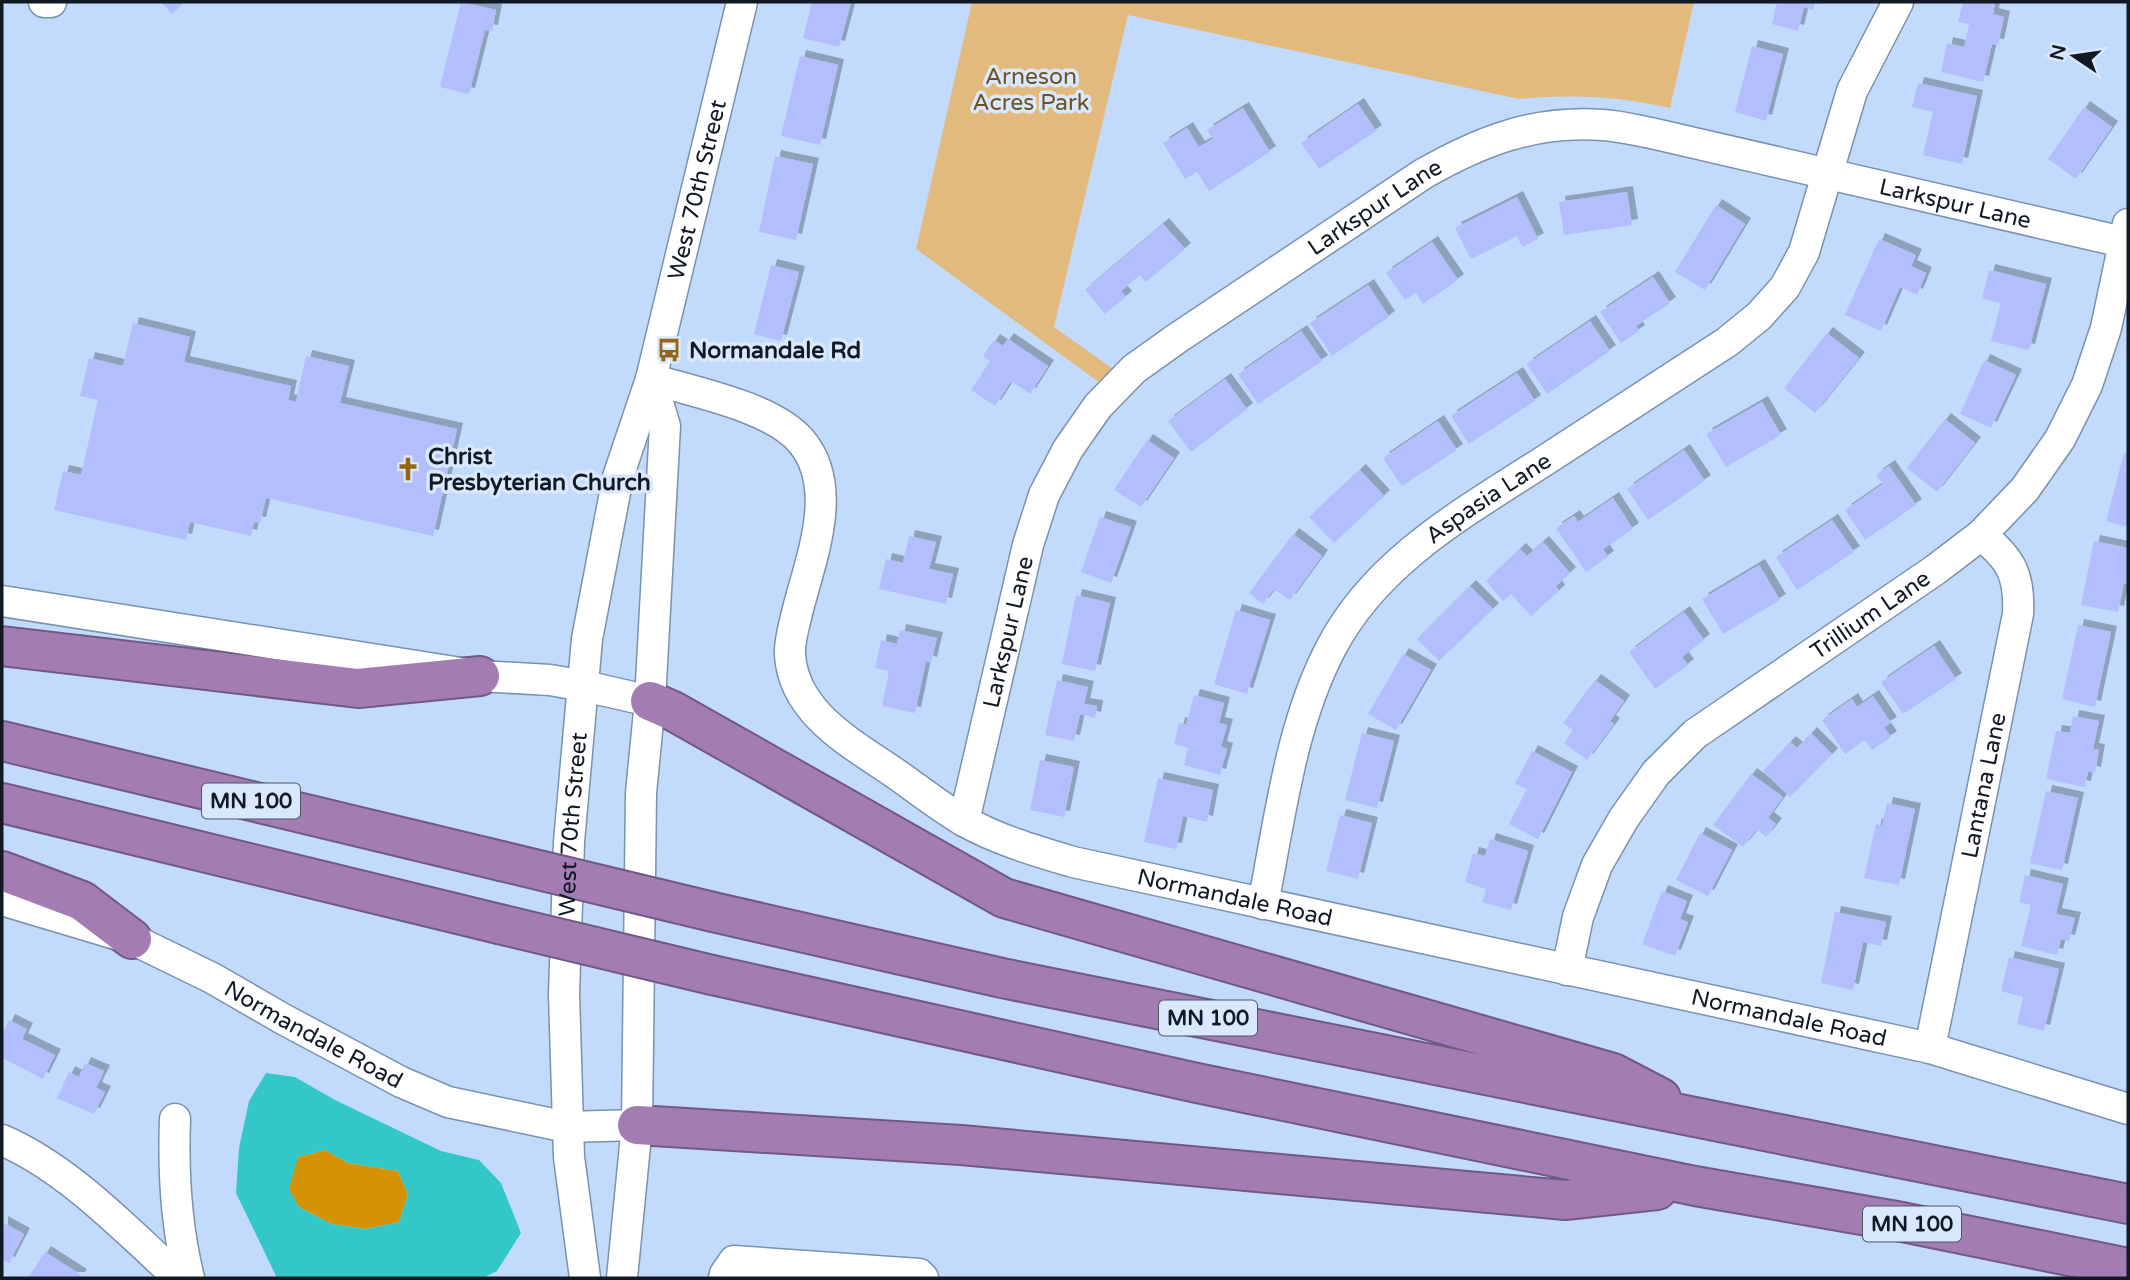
<svg xmlns="http://www.w3.org/2000/svg" width="2130" height="1280" font-family="'Varela Round',sans-serif">
<style>
.green{fill:#e3ba7e}
.forest{fill:#d49204}
.water{fill:#33c7c8;fill-rule:evenodd}
.building{fill:#b3befc;filter:url(#shadow)}
.lines{fill:none;stroke-linecap:round;stroke-linejoin:round}
.minor-casing{stroke:#7a91b0;stroke-width:33}
.highway-casing{stroke:#715982;stroke-width:42}
.minor{stroke:#fff;stroke-width:30}
.highway{stroke:#a47cb4;stroke-width:38}
.highway-bridge-casing{stroke:#715982;stroke-width:42;stroke-linecap:butt}
.highway-bridge{stroke:#a47cb4;stroke-width:38}
.labels{text-anchor:middle;stroke-width:7;stroke-linejoin:round;paint-order:stroke}
.shield{fill:#d9e8fc;stroke:#4d5766;stroke-width:2}
.shield-label{font-size:21px;font-weight:bold;fill:#111925}
.park-label{font-size:23px;fill:#6e5226;stroke:#d9e8fc}
.street-label{font-size:23px;fill:#111925;stroke:#d9e8fc}
.poi-label{font-size:23px;font-weight:bold;fill:#111925;stroke:#d9e8fc;text-anchor:start}
</style>
<defs>
<filter id="shadow"><feDropShadow dx="6" dy="-6" stdDeviation="0" flood-color="#0004"/></filter>
</defs>
<rect width="100%" height="100%" fill="#c2dbfd"/>
<!-- green -->
<path class="green" d="M972,2H1694L1670,108C1619,96 1571,94 1519,99L1128,15L1054,327L1113,369L1100,383L916,249Z"/>
<!-- forest -->
<path class="forest" d="M325,1150L348,1163L398,1171L408,1194L399,1222L366,1229L331,1224L299,1207L288,1189L298,1157Z"/>
<!-- water -->
<path class="water" d="M266,1073L295,1077L335,1100L441,1151L479,1160L501,1183L521,1233L497,1271L483,1278H277L236,1193L239,1148L249,1101ZM325,1150L348,1163L398,1171L408,1194L399,1222L366,1229L331,1224L299,1207L289,1189L298,1157Z"/>
<!-- building -->
<path class="building" d="M161,2H185L172,14Z
M461,2L496,10L492,31L485,30L469,94L440,87Z
M812,2H851L839,47L803,38Z
M1777,2H1815L1813,10L1804,7L1798,31L1772,24Z
M1963,2H1995L1993,14L2004,17L1998,45L1992,44L1983,82L1941,72L1947,43L1964,47L1969,24L1958,22Z
M1752,46L1783,54L1766,121L1735,112Z
M800,56L838,65L820,145L781,136Z
M1918,83L1977,96L1962,164L1923,155L1933,112L1912,107Z
M1358,104L1376,131L1319,169L1301,143Z
M2084,107L2112,127L2076,179L2048,159Z
M1243,108L1270,152L1209,191L1197,172L1185,179L1163,143L1187,128L1199,147L1213,139L1207,130Z
M775,156L813,164L796,240L759,232Z
M1627,192L1632,225L1564,235L1559,202Z
M1517,197L1538,239L1522,247L1517,236L1471,259L1455,228Z
M1716,205L1745,224L1705,290L1675,272Z
M1163,224L1185,249L1146,282L1140,275L1121,291L1126,297L1105,314L1085,290Z
M1879,239L1916,255L1911,266L1926,273L1917,295L1900,287L1881,331L1845,315Z
M1432,242L1458,280L1423,304L1416,293L1405,300L1386,273Z
M771,265L799,272L781,341L754,334Z
M1989,270L2046,284L2029,350L1991,341L2001,303L1982,299Z
M1653,277L1670,303L1636,326L1639,331L1621,343L1600,312Z
M1368,285L1389,317L1332,356L1310,323Z
M1590,321L1610,351L1547,394L1527,364Z
M133,323L190,337L184,362L291,386L288,400L296,402L306,356L349,366L340,403L457,429L433,536L266,498L260,523L254,522L251,536L190,522L186,540L54,510L63,471L81,475L98,400L80,396L89,358L123,366Z
M1301,331L1322,361L1258,404L1238,374Z
M1827,333L1859,358L1815,413L1784,388Z
M1008,339L1048,366L1030,394L1011,381L995,406L971,390L990,361L983,356L994,340L1003,346Z
M1984,360L2016,375L1991,428L1960,414Z
M1517,373L1535,401L1469,444L1451,416Z
M1225,379L1247,409L1191,452L1168,421Z
M1762,402L1781,435L1726,467L1706,434Z
M1945,419L1975,443L1937,492L1907,468Z
M1438,421L1457,450L1402,486L1383,458Z
M1147,440L1174,458L1141,507L1114,490Z
M1684,450L1705,481L1648,520L1627,489Z
M2124,453L2128,454V527L2106,521Z
M1889,466L1916,505L1865,540L1845,510L1883,484L1876,475Z
M1360,470L1384,496L1334,543L1309,517Z
M1613,498L1633,529L1603,549L1608,557L1586,572L1556,528L1574,516L1578,522Z
M1100,517L1131,527L1111,583L1081,572Z
M1832,520L1854,552L1797,590L1776,557Z
M1293,534L1322,556L1290,600L1274,589L1263,604L1249,593Z
M909,536L936,542L929,569L953,574L946,604L879,589L886,559L903,563Z
M2094,541L2128,548V584L2124,583L2118,612L2081,605Z
M1543,542L1570,573L1556,586L1559,591L1531,616L1511,594L1503,601L1486,581L1520,549L1527,556Z
M1759,565L1780,600L1723,634L1702,599Z
M1470,586L1493,609L1439,661L1417,639Z
M1076,595L1110,603L1095,671L1062,664Z
M1236,610L1270,620L1247,694L1214,684Z
M1684,612L1704,640L1682,657L1688,665L1655,689L1629,652Z
M2078,625L2111,632L2095,707L2062,699Z
M900,630L937,638L931,663L926,661L915,713L882,706L889,671L875,668L881,640L897,644Z
M1934,646L1956,679L1903,714L1881,682Z
M1403,654L1431,670L1396,730L1368,714Z
M1057,680L1088,687L1084,704L1097,706L1095,718L1080,714L1074,741L1045,735Z
M1595,680L1624,701L1610,721L1614,724L1587,760L1564,743L1573,730L1563,723Z
M1194,695L1224,703L1219,723L1227,725L1221,747L1227,749L1220,775L1184,765L1188,748L1174,744L1179,723L1186,725Z
M1873,696L1891,723L1884,727L1891,737L1872,750L1865,740L1845,754L1822,720L1852,699L1857,707Z
M2073,716L2099,721L2093,749L2099,750L2095,773L2088,771L2085,787L2046,779L2056,731L2070,733Z
M1362,733L1394,741L1377,808L1345,800Z
M1811,733L1832,754L1790,797L1763,771L1790,742L1797,748Z
M1532,751L1572,772L1538,839L1509,824L1527,789L1515,784Z
M1040,760L1074,767L1064,817L1030,810Z
M1751,774L1783,797L1768,818L1776,824L1766,837L1757,829L1743,847L1713,825Z
M1158,778L1213,790L1207,822L1183,816L1176,849L1144,842Z
M2046,791L2078,798L2062,870L2030,863Z
M1887,803L1915,809L1899,885L1864,878L1876,824L1882,826Z
M1340,815L1372,823L1358,879L1326,871Z
M1700,833L1732,850L1708,896L1676,880Z
M1490,839L1528,851L1511,910L1482,902L1486,889L1465,882L1473,853L1485,856Z
M2025,875L2063,884L2056,914L2075,918L2069,941L2061,939L2057,955L2021,946L2031,905L2019,902Z
M1662,891L1687,901L1680,919L1688,922L1675,956L1642,944Z
M1835,912L1886,922L1881,946L1863,942L1853,990L1821,983Z
M2009,957L2059,969L2044,1031L2017,1024L2023,997L2001,991Z
M9,1020L27,1029L22,1039L55,1055L43,1079L2,1058V1035Z
M85,1063L104,1071L96,1088L105,1092L94,1114L57,1098L69,1072L79,1077Z
M2,1222L24,1234L9,1263L2,1260Z
M45,1252L81,1275L79,1278H28Z"/>
<g class="lines">
<!-- minor casing -->
<g class="minor-casing">
<g id="minor">
<path d="M44,2H51"/>
<path id="s1" d="M651,379C694,392 772,407 801,441C841,488 810,560 797,613C794,626 789,642 790,655C794,715 855,745 899,776C920,791 942,808 964,821C998,840 1036,851 1073,862L1930,1048L2128,1109"/>
<path d="M2,601L480,676L550,680L584,686L650,701"/>
<path id="s2" d="M964,821L1028,545L1044,495L1068,449L1098,406L1134,369L1176,339L1423,174C1481,141 1534,120 1603,125C1619,126 1635,130 1651,133L2123,242"/>
<path id="s3" d="M2,900L132,939L212,978L283,1019L401,1082L448,1102L567,1127L637,1125"/>
<path id="s4" d="M1263,904C1280,819 1290,726 1331,648C1376,561 1465,512 1544,461C1605,421 1666,381 1727,342L1759,316L1785,287L1804,252L1852,91L1898,2"/>
<path id="s5" d="M1567,970L1578,917L1597,865L1624,818L1656,773L1695,734L1935,570L1981,535L2025,489L2060,439L2087,385L2106,328L2128,224"/>
<path id="s6" d="M1930,1048L2018,614C2020,575 2011,559 1981,535"/>
<path d="M175,1119C173,1172 176,1226 189,1278"/>
<path d="M2,1140C69,1169 126,1230 179,1278"/>
<path id="s7" d="M585,1278L569,1157L564,994L569,842L587,639L618,477L651,379L742,2"/>
<path d="M622,1278L637,1125L641,793L650,701L665,426L651,379"/>
<path d="M724,1278L725,1274L734,1261L919,1274L923,1278"/>
</g>
</g>
<!-- highway casing -->
<g class="highway-casing">
<path id="highway" d="M2,646L358,688L480,676
M650,701L673,711L1004,898L1613,1073L1661,1098
M2,741L501,861
M2,803L499,924
M2,871L82,901L132,939
M713,912L1002,978L2128,1204
M712,975L1197,1083L1695,1186L1902,1222L2128,1268
M637,1125L961,1145L1565,1200L1657,1190"/>
</g>
<!-- minor -->
<use href="#minor" class="minor"/>
<!-- highway -->
<use href="#highway" class="highway"/>
<!-- highway-bridge casing -->
<g class="highway-bridge-casing">
<path id="highway-bridge" d="M501,861L713,912
M499,924L712,975"/>
</g>
<!-- highway-bridge -->
<use href="#highway-bridge" class="highway-bridge"/>
</g>
<!-- icons -->
<defs>
<g id="bus-bare" transform="scale(1.89)"><path d="M-5-6H5V4H4V6H2V4H-2V6H-4V4H-5ZM-3.5-4V0h7V-4ZM-3.5 1.2v1.5H-2V1.2ZM2 1.2v1.5H3.5V1.2Z" fill="#946613" stroke="#d9e8fc" stroke-width="2.5" paint-order="stroke"/></g>
<g id="church-bare" transform="scale(1.89)"><path d="M-1.2-6h2.4v3.5h3.3v2.4h-3.3V6h-2.4V-.1h-3.3v-2.4h3.3Z" fill="#946613" stroke="#d9e8fc" stroke-width="2.5" paint-order="stroke"/></g>
</defs>
<g fill-rule="evenodd">
<use href="#bus-bare" x="669" y="350"/>
<use href="#church-bare" x="408" y="469"/>
</g>
<g class="labels">
<!-- shield labels -->
<g class="shield">
<rect x="202" y="783.5" width="98" height="35" rx="5"/>
<rect x="1159" y="1000.5" width="98" height="35" rx="5"/>
<rect x="1863" y="1206.5" width="98" height="35" rx="5"/>
</g>
<g class="shield-label">
<text x="251" y="808">MN 100</text>
<text x="1208" y="1025">MN 100</text>
<text x="1912" y="1231">MN 100</text>
</g>
<!-- park labels -->
<g class="park-label">
<text x="1031" y="84">Arneson<tspan x="1031" dy="26">Acres Park</tspan></text>
</g>
<!-- street labels -->
<g class="street-label">
<text dy="8" stroke="none"><textPath href="#s7" startOffset="1104">West 70th Street</textPath></text>
<text dy="8" stroke="none"><textPath href="#s2" startOffset="1391">Larkspur Lane</textPath></text>
<text dy="8" stroke="none"><textPath href="#s2" startOffset="782">Larkspur Lane</textPath></text>
<text dy="8" stroke="none"><textPath href="#s4" startOffset="486">Aspasia Lane</textPath></text>
<text dy="8" stroke="none"><textPath href="#s5" startOffset="486">Trillium Lane</textPath></text>
<text dy="8" stroke="none"><textPath href="#s2" startOffset="194">Larkspur Lane</textPath></text>
<text dy="8" stroke="none"><textPath href="#s6" startOffset="268">Lantana Lane</textPath></text>
<text dy="8" stroke="none"><textPath href="#s7" startOffset="455">West 70th Street</textPath></text>
<text dy="8" stroke="none"><textPath href="#s1" startOffset="917">Normandale Road</textPath></text>
<text dy="8" stroke="none"><textPath href="#s1" startOffset="1484">Normandale Road</textPath></text>
<text dy="8" stroke="none"><textPath href="#s3" startOffset="341">Normandale Road</textPath></text>
</g>
<!-- poi labels -->
<g class="poi-label">
<text x="689" y="358">Normandale Rd</text>
<text x="428" y="464">Christ<tspan x="428" dy="26">Presbyterian Church</tspan></text>
</g>
</g>
<!-- border -->
<rect width="2130" height="1280" fill="none" stroke="#111925" stroke-width="7"/>
<!-- north arrow -->
<g transform="translate(2074 56) rotate(283)" stroke="#d9e8fc" stroke-width="5" paint-order="stroke">
<path d="M0-5L12 26L0 18L-12 26Z" fill="#111925"/>
<text y="-10" font-size="19" font-weight="bold" text-anchor="middle" fill="#111925">N</text>
</g>
</svg>
